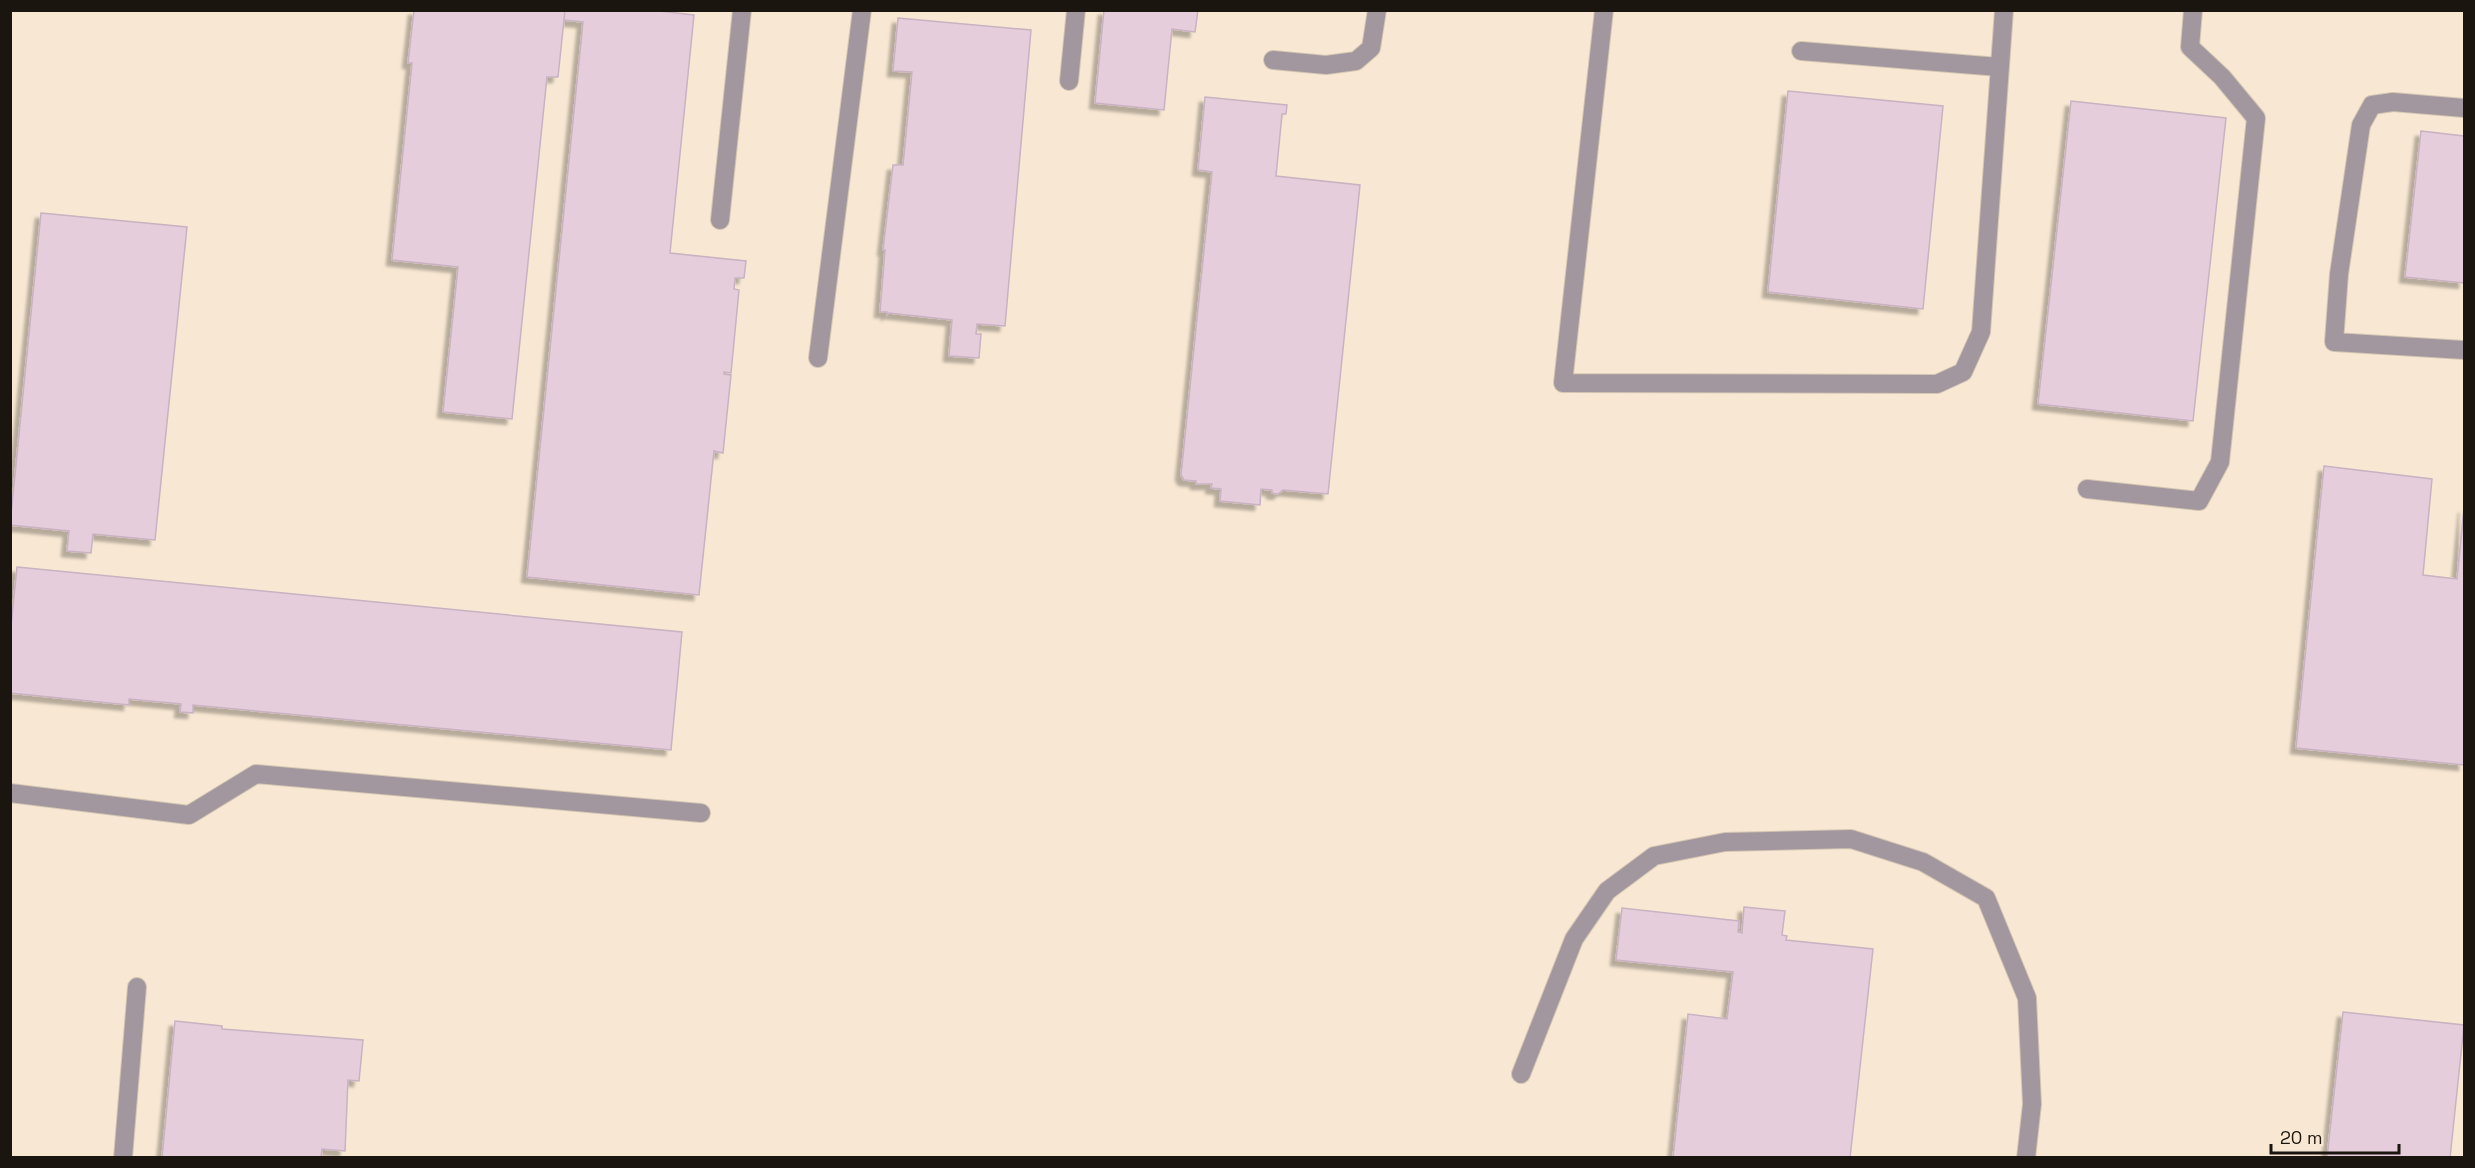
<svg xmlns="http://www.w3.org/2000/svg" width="2475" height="1168" font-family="'Space Grotesk',sans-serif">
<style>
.building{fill:#e5cddc;stroke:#c9b2c1;stroke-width:1.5;filter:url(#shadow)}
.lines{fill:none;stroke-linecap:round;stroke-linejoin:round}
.lane-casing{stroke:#d4c6b3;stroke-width:20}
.lane{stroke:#a2979e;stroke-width:18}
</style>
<defs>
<filter id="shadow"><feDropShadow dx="-5.5" dy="5.5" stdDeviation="1.5" flood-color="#0004"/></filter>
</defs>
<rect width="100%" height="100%" fill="#f8e8d3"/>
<!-- building -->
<path class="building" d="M414,10H565L558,77H547L512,419L443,412L458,267L392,260L412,63H408Z
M565,10H650L694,15L670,253L746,261L744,278H735L734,289L739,290L731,373L724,372V374L731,375L723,453L714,451L699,595L527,577L583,22L564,20Z
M1104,10H1198L1195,32L1172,29L1164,110L1095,103Z
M898,18L1031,30L1005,326L977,324L976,334H981L979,358L949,356L952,320L889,313L887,315V312H880L885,250H883L893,165H903L912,72L893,71Z
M1788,91L1943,106L1923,309L1768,292Z
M1205,97L1287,105L1286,114H1282L1276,176L1360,185L1328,494L1283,490L1278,494L1272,493V490L1261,489L1260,505L1220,501L1221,489L1211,488L1212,484H1196V481L1184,480L1181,475L1212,172L1198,170Z
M2071,101L2226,118L2193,421L2038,404Z
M2421,131L2464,136V283L2405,277Z
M41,213L187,227L155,540L93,534L91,553L67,551L69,531L10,525Z
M2324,466L2432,479L2423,575L2457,579L2464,507V765L2296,748Z
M17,567L682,632L671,750L193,705V713L180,712L181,704L129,699V705L10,693V636Z
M1744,907L1785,911L1782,935L1787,936L1786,940L1873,949L1850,1158H1673L1688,1014L1727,1019L1733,972L1616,960L1622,908L1739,921L1738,932L1742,933Z
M2343,1012L2464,1025L2450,1158H2327Z
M175,1021L222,1026V1029L363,1040L359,1081L348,1080L345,1151L322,1149L321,1158H162Z"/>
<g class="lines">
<!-- lane casing -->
<g class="lane-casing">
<path id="lane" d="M1604,10L1563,383L1937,384L1963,372L1981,332L2004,10
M1801,51L1999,67
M1273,60L1326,65L1356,61L1371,48L1377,10
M1069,81L1076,10
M2464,108L2393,102L2372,105L2361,125L2339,274L2334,342L2464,350
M720,220L742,10
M818,358L862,10
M2087,489L2199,501L2220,462L2256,118L2222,77L2190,47L2193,10
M10,793L189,815L256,774L701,813
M1521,1074L1574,939L1607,891L1654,856L1725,842L1851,839L1923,862L1986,898L2027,998L2032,1104L2026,1158
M123,1158L137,987"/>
</g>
<!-- lane -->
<use href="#lane" class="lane"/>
</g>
<!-- border -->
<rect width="2475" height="1168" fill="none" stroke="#1a150e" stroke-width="24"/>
<!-- scale -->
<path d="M2271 1144v9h128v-9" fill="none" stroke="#1a150e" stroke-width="3"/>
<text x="2280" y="1144" font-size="18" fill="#1a150e" stroke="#f8e8d3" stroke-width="4.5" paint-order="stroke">20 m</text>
</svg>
